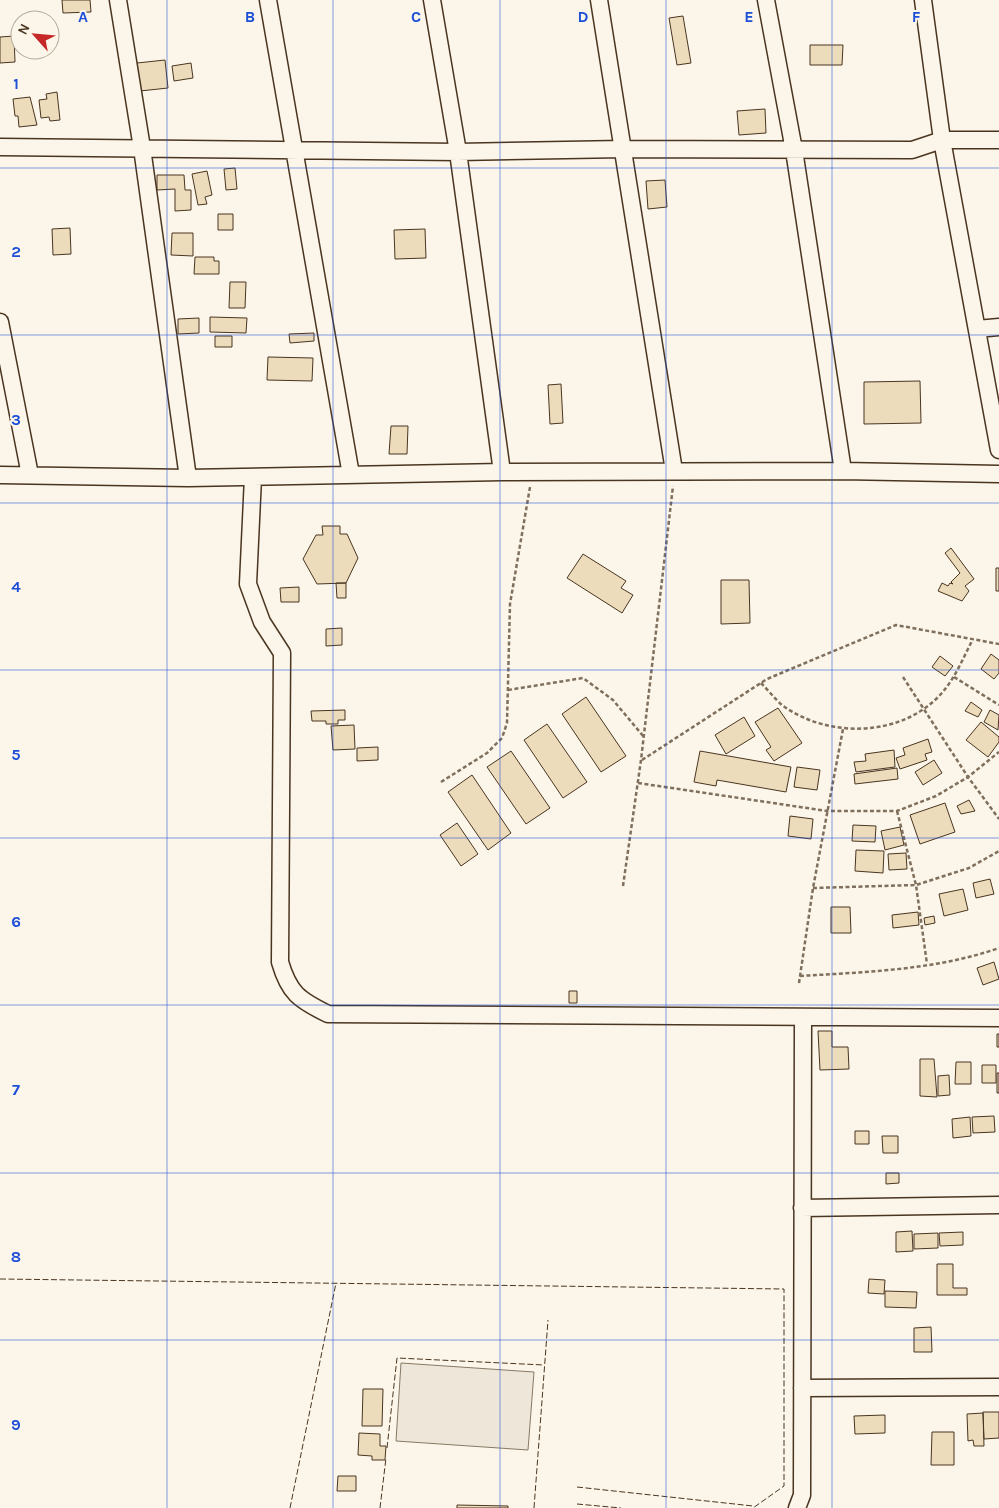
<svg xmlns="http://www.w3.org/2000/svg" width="999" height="1508" font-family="Karla,sans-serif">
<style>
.green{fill:#ede6d9;stroke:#887966}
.building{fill:#ecdcbc;stroke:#4a3520}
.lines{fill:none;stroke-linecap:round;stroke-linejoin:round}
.minor-casing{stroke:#4a3520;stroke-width:19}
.path{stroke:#7f6f5c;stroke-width:2.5;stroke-dasharray:4 2.5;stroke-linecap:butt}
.minor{stroke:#fbf6e9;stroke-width:16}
.fence{stroke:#4a3520;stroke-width:1;stroke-dasharray:6 2.5;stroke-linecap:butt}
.grid{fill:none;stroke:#1d4ed8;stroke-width:1;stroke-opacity:0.55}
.grid-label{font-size:16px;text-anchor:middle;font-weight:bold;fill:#1d4ed8;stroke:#fbf6e9;stroke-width:4;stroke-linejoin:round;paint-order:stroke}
</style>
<rect width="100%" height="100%" fill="#fbf6e9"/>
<!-- green -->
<path class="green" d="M401,1363L534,1372L528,1450L396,1441Z"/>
<!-- building -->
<path class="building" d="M62,0H90L91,12L63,13Z
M683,16L691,63L677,65L669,18Z
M14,36L15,62L0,63V37Z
M810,45H843L842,65H810Z
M165,60L168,88L140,91L137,63Z
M191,63L193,78L174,81L172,66Z
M57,92L60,120L50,121L49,117L41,118L39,100L47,99L46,94Z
M30,97L37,125L19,127L18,116H15L13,99Z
M765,109L766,133L739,135L737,111Z
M235,168L237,189L226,190L224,169Z
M207,171L212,195L205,197L207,204L198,205L192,174Z
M157,175H184L185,190H191V210L175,211V189L157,190Z
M665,180L667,207L648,209L646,181Z
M218,214H233V230H218Z
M70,228L71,254L53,255L52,229Z
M425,229L426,258L395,259L394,230Z
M172,233H193V256L171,255Z
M195,257H214V261H219V274H194Z
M230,282H246L245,308H229Z
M210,317L247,318L246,333L210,332Z
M199,318V333L178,334V319Z
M314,333V341L290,343L289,334Z
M215,336H232V347H215Z
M268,357L313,358L312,381L267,380Z
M920,381L921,423L864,424V382Z
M561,384L563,423L550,424L548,385Z
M391,426H408L407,454H389Z
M322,526H340V534H347L358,558L346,583L317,584L303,559L316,535H323Z
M951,548L974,579L965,586L969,591L962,601L938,591L942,583L948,586L950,583L953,584L951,582L960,573L945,553Z
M583,554L626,581L621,588L633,595L622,613L567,578Z
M996,568H999V591H996Z
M721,580H749L750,623L721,624Z
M336,583H346V598H337Z
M299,587V602H281L280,588Z
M342,628V645L326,646V629Z
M991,654L999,660V673L994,679L981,669Z
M940,656L953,666L945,676L932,667Z
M586,697L626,756L601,772L562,714Z
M971,702L982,710L978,717L965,711Z
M778,708L802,743L774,761L766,750L771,747L755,722Z
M345,710V720H338V724H326V721H312L311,711Z
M990,710L999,715L998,730L984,722Z
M744,717L755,736L726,754L715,735Z
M981,722L999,737V742L988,757L966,740Z
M547,724L587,782L563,798L524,740Z
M354,725L355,749L333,750L331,726Z
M928,739L932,752L925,754L927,760L900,769L896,758L905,755L903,748Z
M378,747V760L357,761V748Z
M894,750L895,767L856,772L854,762L866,761L865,754Z
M511,751L550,808L526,824L487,767Z
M700,751L791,767L786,792L717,780L716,786L694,782Z
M934,760L942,773L923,785L915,772Z
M797,767L820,770L817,790L794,787Z
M897,768L898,779L855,784L854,774Z
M472,775L511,833L488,850L448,792Z
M969,800L975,811L961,814L957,806Z
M945,803L955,832L920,844L910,815Z
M790,816L813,819L811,839L788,836Z
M457,823L478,854L461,866L440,835Z
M853,825L876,826L875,842L852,841Z
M900,827L904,845L885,850L881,831Z
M856,850L884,851L883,873L855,871Z
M906,853L907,869L889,870L888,854Z
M990,879L994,894L976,898L973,883Z
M963,889L968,910L944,916L939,894Z
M831,907H850L851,933H831Z
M918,912L919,925L893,928L892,915Z
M934,916L935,923L925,925L924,918Z
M994,962L999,979L983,985L977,968Z
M569,991H577V1003H569Z
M818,1031H832V1047H848L849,1069L820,1070Z
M997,1034H999V1047H997Z
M920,1059H934L937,1097L920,1096Z
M956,1062H971V1084H955Z
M982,1065H996V1083H982Z
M997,1073H999V1093H997Z
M949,1075L950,1095L938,1096V1076Z
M994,1116L995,1132L973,1133L972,1117Z
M970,1117L971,1136L953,1138L952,1119Z
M855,1131H869V1144H855Z
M882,1136H898V1153H883Z
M886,1173H899V1183L886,1184Z
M912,1231L913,1251L896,1252V1232Z
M963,1232V1245L940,1246L939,1233Z
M938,1233V1248L914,1249V1234Z
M937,1264H953V1288H967V1295H937Z
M869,1279L885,1280L884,1294L868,1293Z
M885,1291L917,1292L916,1308L885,1307Z
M931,1327L932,1352H914V1328Z
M363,1389H383L382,1426H362Z
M983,1412H999V1438L984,1439Z
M983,1413L984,1446H974L973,1440L968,1441L967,1414Z
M885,1415V1433L855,1434L854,1416Z
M932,1432H954V1465H931Z
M359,1433L380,1434V1446H386L385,1460H372V1456L358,1455Z
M338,1476H356V1491H337Z
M457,1505L508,1506V1508H457Z"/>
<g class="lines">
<!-- minor casing -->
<g class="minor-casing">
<path id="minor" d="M118,0L142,148L188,478
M268,0L351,475
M432,0L458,152L502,472
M599,0L674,471
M766,0L794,150L843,471
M923,0L942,140L999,450
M0,147L458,152L623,149L912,150L942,140H999
M0,322L30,475
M977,329L999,327
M0,475L188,478L502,472L843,471L999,474
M253,477L248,584L262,622L282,653L280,962C289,993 299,1000 328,1014L999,1018
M802,1208L999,1205
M802,1388L999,1387
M797,1508L802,1495L803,1019"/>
</g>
<!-- path -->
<path class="path" d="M903,677L968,777L999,819
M954,677L999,705
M761,683C768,690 775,699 782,705C828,739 901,737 940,695C955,679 963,658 973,639
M508,690L583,678L613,700L644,737
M642,760L767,679L896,625L999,644
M441,782L487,753L502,738L507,723L510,604L530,487
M638,783L827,811H897L936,796L968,777L999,752
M897,811L916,885L927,964
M623,886L641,760L673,486
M813,888L916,885L969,868L999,851
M800,976C866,972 936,970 999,948
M799,983L813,888L843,729"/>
<!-- minor -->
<use href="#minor" class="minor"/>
<!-- fence -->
<path class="fence" d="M0,1279L784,1289V1486L753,1508
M387,1448L397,1358L544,1365
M577,1487L753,1506
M577,1504L621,1508
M290,1508L336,1283
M380,1508L386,1458
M534,1508L548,1320"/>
</g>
<!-- grid -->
<path class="grid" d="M167,0V1508M333,0V1508M500,0V1508M666,0V1508M832,0V1508M0,168H999M0,335H999M0,503H999M0,670H999M0,838H999M0,1005H999M0,1173H999M0,1340H999"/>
<g class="grid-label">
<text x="83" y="22">A</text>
<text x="250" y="22">B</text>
<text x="416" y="22">C</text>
<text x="583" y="22">D</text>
<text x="749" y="22">E</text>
<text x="916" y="22">F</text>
<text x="16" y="89">1</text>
<text x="16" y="257">2</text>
<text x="16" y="425">3</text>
<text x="16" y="592">4</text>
<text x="16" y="760">5</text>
<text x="16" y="927">6</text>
<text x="16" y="1095">7</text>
<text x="16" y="1262">8</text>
<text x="16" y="1430">9</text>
</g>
<!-- north arrow -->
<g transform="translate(35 35) rotate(297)"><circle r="24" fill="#fbf6e9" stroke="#b4a999"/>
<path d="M0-4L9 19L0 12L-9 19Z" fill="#c62828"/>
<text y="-8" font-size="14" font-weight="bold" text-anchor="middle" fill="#4a3520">N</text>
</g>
</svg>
